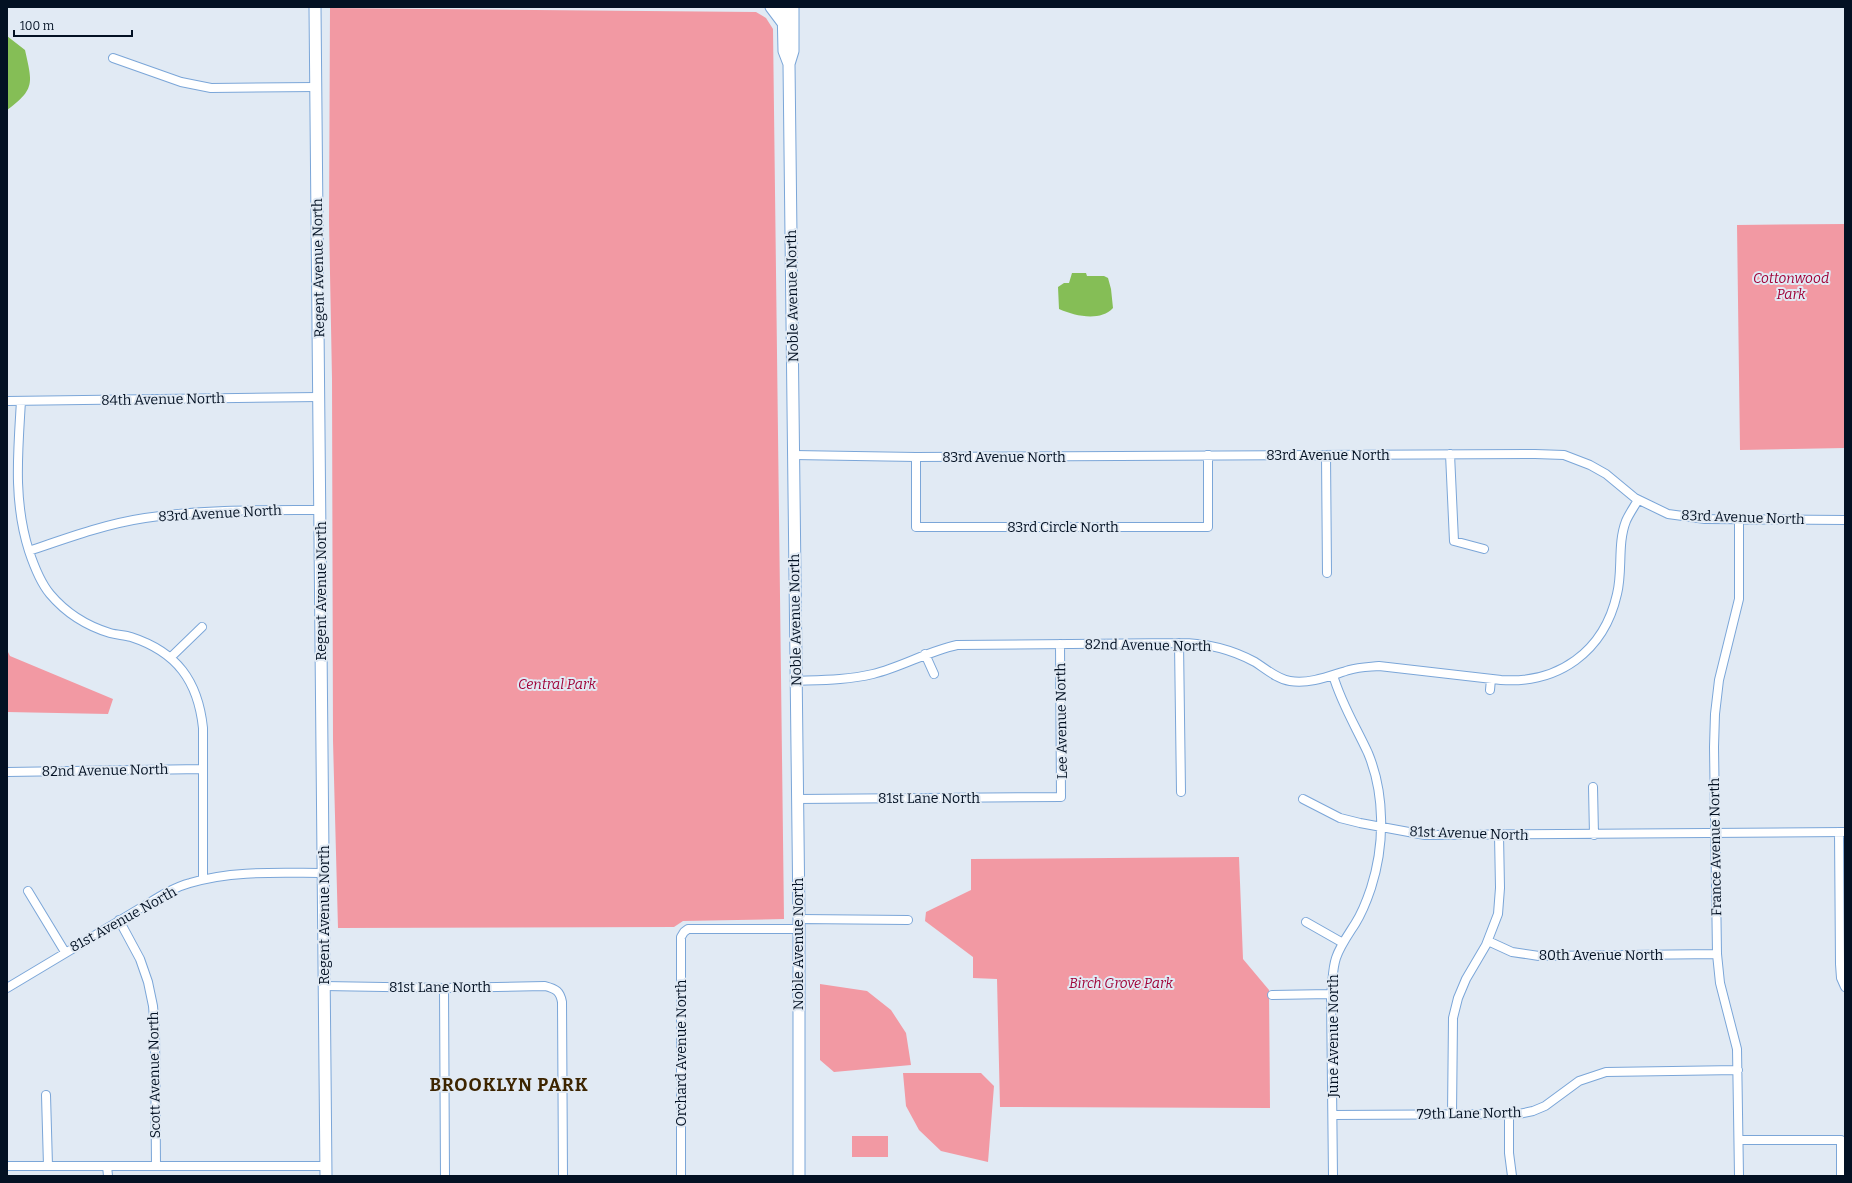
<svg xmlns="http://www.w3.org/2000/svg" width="1852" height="1183" font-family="Bitter,serif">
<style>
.green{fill:#f299a3}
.water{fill:#85be56}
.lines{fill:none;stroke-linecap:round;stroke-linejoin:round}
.street-casing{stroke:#7ba6d8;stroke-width:10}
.secondary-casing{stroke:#7ba6d8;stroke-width:13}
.street{stroke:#fff;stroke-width:8}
.secondary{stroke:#fff;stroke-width:11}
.labels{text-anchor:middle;stroke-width:4;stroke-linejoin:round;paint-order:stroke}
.street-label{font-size:14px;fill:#031123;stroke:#e1eaf4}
.park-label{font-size:14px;font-style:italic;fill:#a00439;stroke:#e1eaf4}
.district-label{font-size:18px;font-weight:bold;letter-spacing:1px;fill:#3d2501;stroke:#e1eaf4}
</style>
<rect width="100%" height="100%" fill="#e1eaf4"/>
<!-- green -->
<path class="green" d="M330,8L756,12L766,18L773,29L784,919L683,921L674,927L338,928L333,741L332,378L329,221Z
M1845,224V448L1740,450L1737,225Z
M7,650L10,656L113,699L108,714L7,712Z
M1239,857L1243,959L1269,990L1270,1108L1000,1107L997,979L973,978V957L925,921L926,912L971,890V859Z
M820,984L867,991L891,1010L906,1033L911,1065L834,1072L820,1060Z
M903,1073H981L994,1086L988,1162L941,1151L919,1130L906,1106Z
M852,1136H888V1157H852Z"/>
<!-- water -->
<path class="water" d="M7,36L25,50C32,82 36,89 7,110Z
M1072,273H1086L1087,276H1104L1108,278L1111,289L1113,308C1100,322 1075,316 1059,309L1058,287L1064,283H1069Z"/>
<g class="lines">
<!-- street casing -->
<g class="street-casing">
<path id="street" d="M113,58L181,82L211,88L316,87
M7,401L319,397
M21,401C18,452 13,501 29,551C34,566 40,582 50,594C66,613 87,626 110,633C117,635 125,635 131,637C177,652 198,681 203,728V879
M1450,454L1454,541L1484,549
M794,455L916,457L1535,454L1564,455L1590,465L1606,474L1635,498L1668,514L1705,519L1845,520
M1326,455L1327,573
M916,457V527H1208V455
M29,551C67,538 105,524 145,518C203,509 262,510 321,510
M1179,643L1181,792
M925,654L934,674
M171,657L202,627
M1333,675C1341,703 1356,727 1368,753C1385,794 1385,845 1371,888C1367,900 1362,913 1355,924C1348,935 1340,946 1336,958C1332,970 1333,982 1331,994L1333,1176
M796,681C822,680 847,680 873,674C902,667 928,651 957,645L1179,643C1207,643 1231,649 1255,662C1266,669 1277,679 1290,681C1311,684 1329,676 1349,670C1359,667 1369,667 1379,666L1501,680C1558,684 1604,652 1617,594C1623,571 1617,544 1626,521C1629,514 1634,507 1638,500
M1490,690L1491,679
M7,772L203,769
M1593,787L1594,835
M797,799L1061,797L1060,644
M1303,799L1340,818L1360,823L1425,835L1845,832
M1839,832L1840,964L1841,978L1845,987
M28,891L65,952
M799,919L908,920
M119,920L140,959L148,982L153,1006L155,1031L156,1166
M1306,922L1343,943
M1488,941L1512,952L1539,956L1717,954
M324,986L444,988L545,986C556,989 560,991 562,1002L563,1176
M7,988L149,903C162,895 175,887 190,883C233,870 280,873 324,873
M444,988L445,1176
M1272,995L1331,994
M46,1095L48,1166
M1452,1114L1453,1018L1458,998L1466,979L1486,945L1498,914L1500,888L1499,835
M1509,1114V1153L1512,1176
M1333,1115L1519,1114L1533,1111L1545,1106L1579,1081L1606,1072L1738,1070
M1739,1140H1841V1176
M7,1166H326
M107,1166L108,1176
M681,1176V937L684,932L688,929H799
M1739,1176L1737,1049L1720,983L1717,954L1714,747L1715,714L1719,680L1739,599V519"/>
</g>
<!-- secondary casing -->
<g class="secondary-casing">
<path id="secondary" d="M315,7L326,1176
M771,7L783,23
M783,7L784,51L789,64
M793,7V51L789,64L799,919V1176"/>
</g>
<!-- street -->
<use href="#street" class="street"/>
<!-- secondary -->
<use href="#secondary" class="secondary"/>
</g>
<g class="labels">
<!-- street labels -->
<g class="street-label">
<text transform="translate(318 268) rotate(-91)" y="5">Regent Avenue North</text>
<text transform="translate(792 296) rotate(-91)" y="5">Noble Avenue North</text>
<text transform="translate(163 399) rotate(-1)" y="5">84th Avenue North</text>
<text x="1328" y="460">83rd Avenue North</text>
<text x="1004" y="462">83rd Avenue North</text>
<text transform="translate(220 513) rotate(-3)" y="5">83rd Avenue North</text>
<text transform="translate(1743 517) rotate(2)" y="5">83rd Avenue North</text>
<text x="1063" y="532">83rd Circle North</text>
<text transform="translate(321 591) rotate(-90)" y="5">Regent Avenue North</text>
<text transform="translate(795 620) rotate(-91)" y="5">Noble Avenue North</text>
<text transform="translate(1148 645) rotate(1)" y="5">82nd Avenue North</text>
<text transform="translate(1061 721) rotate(-91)" y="5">Lee Avenue North</text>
<text transform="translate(105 770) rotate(-1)" y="5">82nd Avenue North</text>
<text x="929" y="803">81st Lane North</text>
<text transform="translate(1469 833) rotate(2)" y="5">81st Avenue North</text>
<text transform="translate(1715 847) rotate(-91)" y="5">France Avenue North</text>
<text transform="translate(324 915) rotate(-90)" y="5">Regent Avenue North</text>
<text transform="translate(123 919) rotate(-29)" y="5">81st Avenue North</text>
<text transform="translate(798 944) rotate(-90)" y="5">Noble Avenue North</text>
<text x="1601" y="960">80th Avenue North</text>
<text x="440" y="992">81st Lane North</text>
<text transform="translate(1333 1036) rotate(-90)" y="5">June Avenue North</text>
<text transform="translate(681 1053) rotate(-90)" y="5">Orchard Avenue North</text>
<text transform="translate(154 1075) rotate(-91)" y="5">Scott Avenue North</text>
<text transform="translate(1469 1113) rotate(-1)" y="5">79th Lane North</text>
</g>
<!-- park labels -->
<g class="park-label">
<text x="1791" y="283">Cottonwood<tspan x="1791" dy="16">Park</tspan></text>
<text x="557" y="689">Central Park</text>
<text x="1121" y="988">Birch Grove Park</text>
</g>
<!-- district labels -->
<g class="district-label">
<text x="509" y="1091">BROOKLYN PARK</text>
</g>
</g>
<!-- border -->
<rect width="1852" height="1183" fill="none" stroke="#031123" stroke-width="16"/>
<!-- scale -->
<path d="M14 30v6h118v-6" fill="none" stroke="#031123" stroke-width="2"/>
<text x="20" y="30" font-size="12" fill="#031123" stroke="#e1eaf4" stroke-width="3" paint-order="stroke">100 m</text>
</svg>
